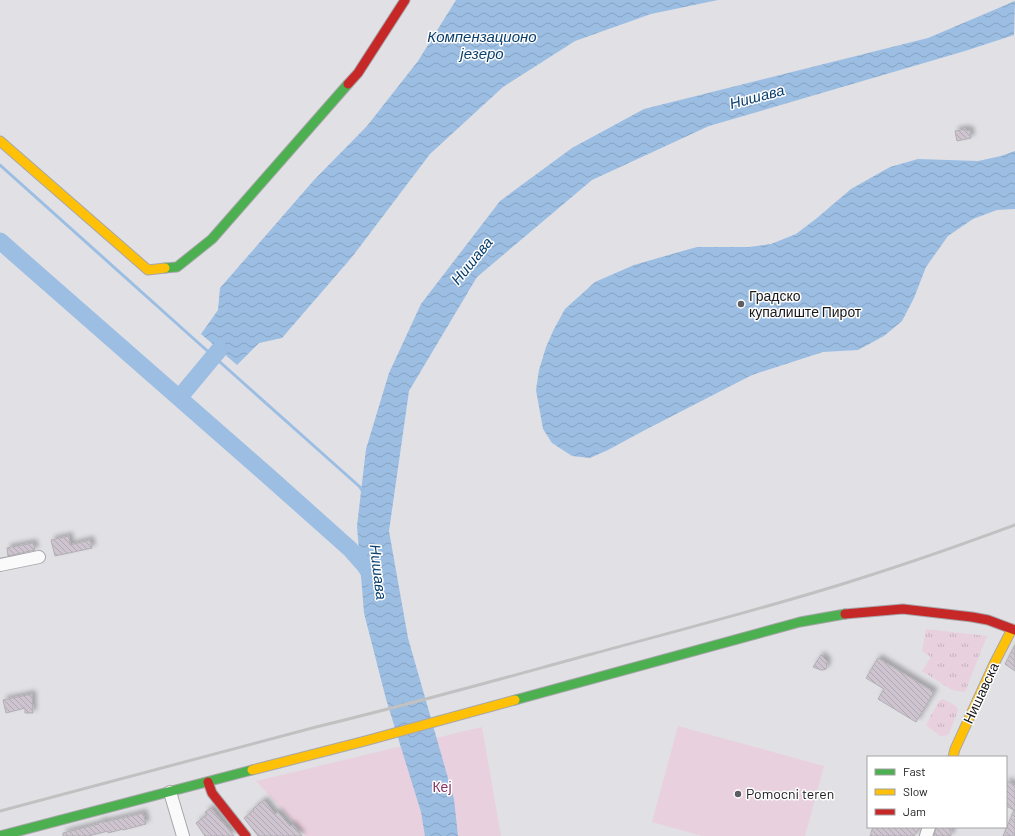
<svg xmlns="http://www.w3.org/2000/svg" width="1015" height="836" font-family="Barlow,sans-serif">
<style>
.grass{fill:url(#grass-tufts)}
.green{fill:#e9d0de}
.water{fill:url(#water-waves)}
.lines{fill:none;stroke-linecap:round;stroke-linejoin:round}
.stream{stroke:#9cbee3;stroke-width:3}
.river{stroke:#9cbee3;stroke-width:17}
.building{fill:url(#building-back-hatch);stroke:#b1afb2;filter:url(#shadow)}
.street-casing{stroke:#a7a6aa;stroke-width:14}
.fast-casing{stroke:#a7a6aa;stroke-width:11}
.slow-casing{stroke:#a7a6aa;stroke-width:11}
.jam-casing{stroke:#a7a6aa;stroke-width:11}
.street{stroke:#fafafb;stroke-width:12}
.fast{stroke:#4caf50;stroke-width:9}
.slow{stroke:#ffc107;stroke-width:9}
.jam{stroke:#c62828;stroke-width:9}
.rail{stroke:#c1c1c1;stroke-width:3}
.poi-dot{fill:#5e5d61;stroke:#fff;stroke-width:1.5}
.labels{text-anchor:middle;stroke-width:3;stroke-linejoin:round;paint-order:stroke}
.poi-label{font-size:14px;fill:#18171a;stroke:#fff;text-anchor:start}
.street-label{font-size:14px;fill:#18171a;stroke:#fff}
.park-label{font-size:14px;fill:#853763;stroke:#fff}
.water-label{font-size:15px;font-style:italic;fill:#0a3f6d;stroke:#fff}
</style>
<defs>
<pattern id="grass-tufts" width="24" height="20" patternUnits="userSpaceOnUse"><rect width="24" height="20" fill="#e9d0de"/><path d="M3 7l-1-3M5 7V3M7 7l1-3M15 17l-1-3M17 17v-4M19 17l1-3" fill="none" stroke="#c7b2be"/></pattern>
<pattern id="water-waves" width="16" height="10" patternUnits="userSpaceOnUse"><rect width="16" height="10" fill="#9cbee3"/><path d="M0 5q4-4 8 0t8 0" fill="none" stroke="#86a3c2"/></pattern>
<pattern id="building-back-hatch" width="6" height="6" patternUnits="userSpaceOnUse"><rect width="6" height="6" fill="#cec4d0"/><path d="M-1 5l2 2M0 0l6 6M5-1l2 2" fill="none" stroke="#b0a8b2"/></pattern>
<filter id="shadow"><feDropShadow dx="3.5" dy="-3.5" stdDeviation="2" flood-color="#0004"/></filter>
</defs>
<rect width="100%" height="100%" fill="#e1e0e5"/>
<!-- grass -->
<path class="grass" d="M926,629L987,636L965,692L952,690L922,671L931,657L922,651Z
M943,699L956,706L958,710L949,734C946,736 944,737 940,736L926,725L939,701Z"/>
<!-- green -->
<path class="green" d="M678,726L824,766L805,836H702L652,822Z
M482,727L501,836H306L256,781Z"/>
<!-- water -->
<path class="water" d="M456,0H718L651,14L575,41L503,87L430,154L352,257L282,338L259,343L237,365L201,334L218,310L220,288L314,180L367,126L418,61Z
M1015,1L1014,35L965,51L709,126L592,180L477,277L409,391L389,531L408,638L454,799L458,836H425L421,812L386,699L364,613L357,526L366,449L389,373L421,304L500,201L572,148L644,109L928,38Z
M1015,151V209L997,210L973,219L948,236L926,267L914,298L902,321L884,336L858,350L823,352L752,375L645,430L608,450L590,458L572,456L552,443L543,429L536,390L539,370L546,347L554,329L565,309L595,282L634,265L679,252L697,247H749L771,244L796,234L817,218L851,189L890,167L918,159L978,161L1001,156Z"/>
<g class="lines">
<!-- stream -->
<path class="stream" d="M0,165L194,339L230,371L360,487L363,492"/>
<!-- river -->
<path class="river" d="M0,241L267,475L350,549L365,566L372,577
M179,398L219,350"/>
</g>
<!-- building -->
<path class="building" d="M966,129L967,131L970,130L971,138L957,141L955,131Z
M69,536L70,545L90,540L92,548L55,556L51,540Z
M33,543L35,550L8,556L7,548Z
M1015,645V671L1005,664Z
M821,655L827,661V664L826,669L823,670H821L813,667Z
M878,658L934,692L916,722L878,699L884,689L866,678Z
M32,694L33,713H25V708L6,713L3,700Z
M1006,781L1015,785V836H1003L1014,810L1006,806Z
M264,800L275,814L278,812L290,826L292,824L302,836H258L244,818L254,810L253,809Z
M211,808L234,836H205L196,823L207,815L205,812Z
M143,813L146,824L123,830V829L108,833V831L88,836H63V833L98,824V823L105,821V822Z
M873,827H920L914,836H870Z
M936,827L951,828V836H934Z"/>
<g class="lines">
<!-- street casing -->
<g class="street-casing">
<path id="street" d="M0,565L39,557
M170,792L183,836
M926,836L929,827"/>
</g>
<!-- fast casing -->
<g class="fast-casing">
<path id="fast" d="M165,268L177,267L212,239L348,84
M515,700L800,622L845,614
M0,836L252,770"/>
</g>
<!-- slow casing -->
<g class="slow-casing">
<path id="slow" d="M0,141L148,270L165,268
M953,757L955,749L994,664L1012,629
M252,770L365,741L515,700"/>
</g>
<!-- jam casing -->
<g class="jam-casing">
<path id="jam" d="M348,84L358,73L405,0
M845,614L903,609L972,617L988,620L1015,630
M208,782L212,793L246,836"/>
</g>
<!-- street -->
<use href="#street" class="street"/>
<!-- fast -->
<use href="#fast" class="fast"/>
<!-- slow -->
<use href="#slow" class="slow"/>
<!-- jam -->
<use href="#jam" class="jam"/>
<!-- rail -->
<path class="rail" d="M0,811L316,727C408,705 500,679 592,654C679,630 767,608 852,581C907,564 961,545 1015,525"/>
</g>
<!-- markers -->
<g class="poi-dot">
<circle cx="741" cy="304" r="4"/>
<circle cx="738" cy="794" r="4"/>
</g>
<g class="labels">
<!-- poi labels -->
<g class="poi-label">
<text x="749" y="301">Градско<tspan x="749" dy="16">купалиште Пирот</tspan></text>
<text x="746" y="799">Pomocni teren</text>
</g>
<!-- street labels -->
<g class="street-label">
<text transform="translate(981 693) rotate(-65)" y="5">Нишавска</text>
</g>
<!-- park labels -->
<g class="park-label">
<text x="442" y="792">Кеј</text>
</g>
<!-- water labels -->
<g class="water-label">
<text x="482" y="42">Компензационо<tspan x="482" dy="17">језеро</tspan></text>
<text transform="translate(757 97) rotate(-15)" y="5">Нишава</text>
<text transform="translate(472 261) rotate(-51)" y="5">Нишава</text>
<text transform="translate(378 572) rotate(83)" y="5">Нишава</text>
</g>
</g>
<!-- legend -->
<rect x="867" y="756" width="140" height="72" fill="#ffffff" stroke="#a3a2a3"/>
<rect x="875" y="769" width="20" height="6" fill="#4caf50" stroke="#a3a2a3"/>
<text x="903" y="776" font-size="12" fill="#18171a">Fast</text>
<rect x="875" y="789" width="20" height="6" fill="#ffc107" stroke="#a3a2a3"/>
<text x="903" y="796" font-size="12" fill="#18171a">Slow</text>
<rect x="875" y="809" width="20" height="6" fill="#c62828" stroke="#a3a2a3"/>
<text x="903" y="816" font-size="12" fill="#18171a">Jam</text>
</svg>
